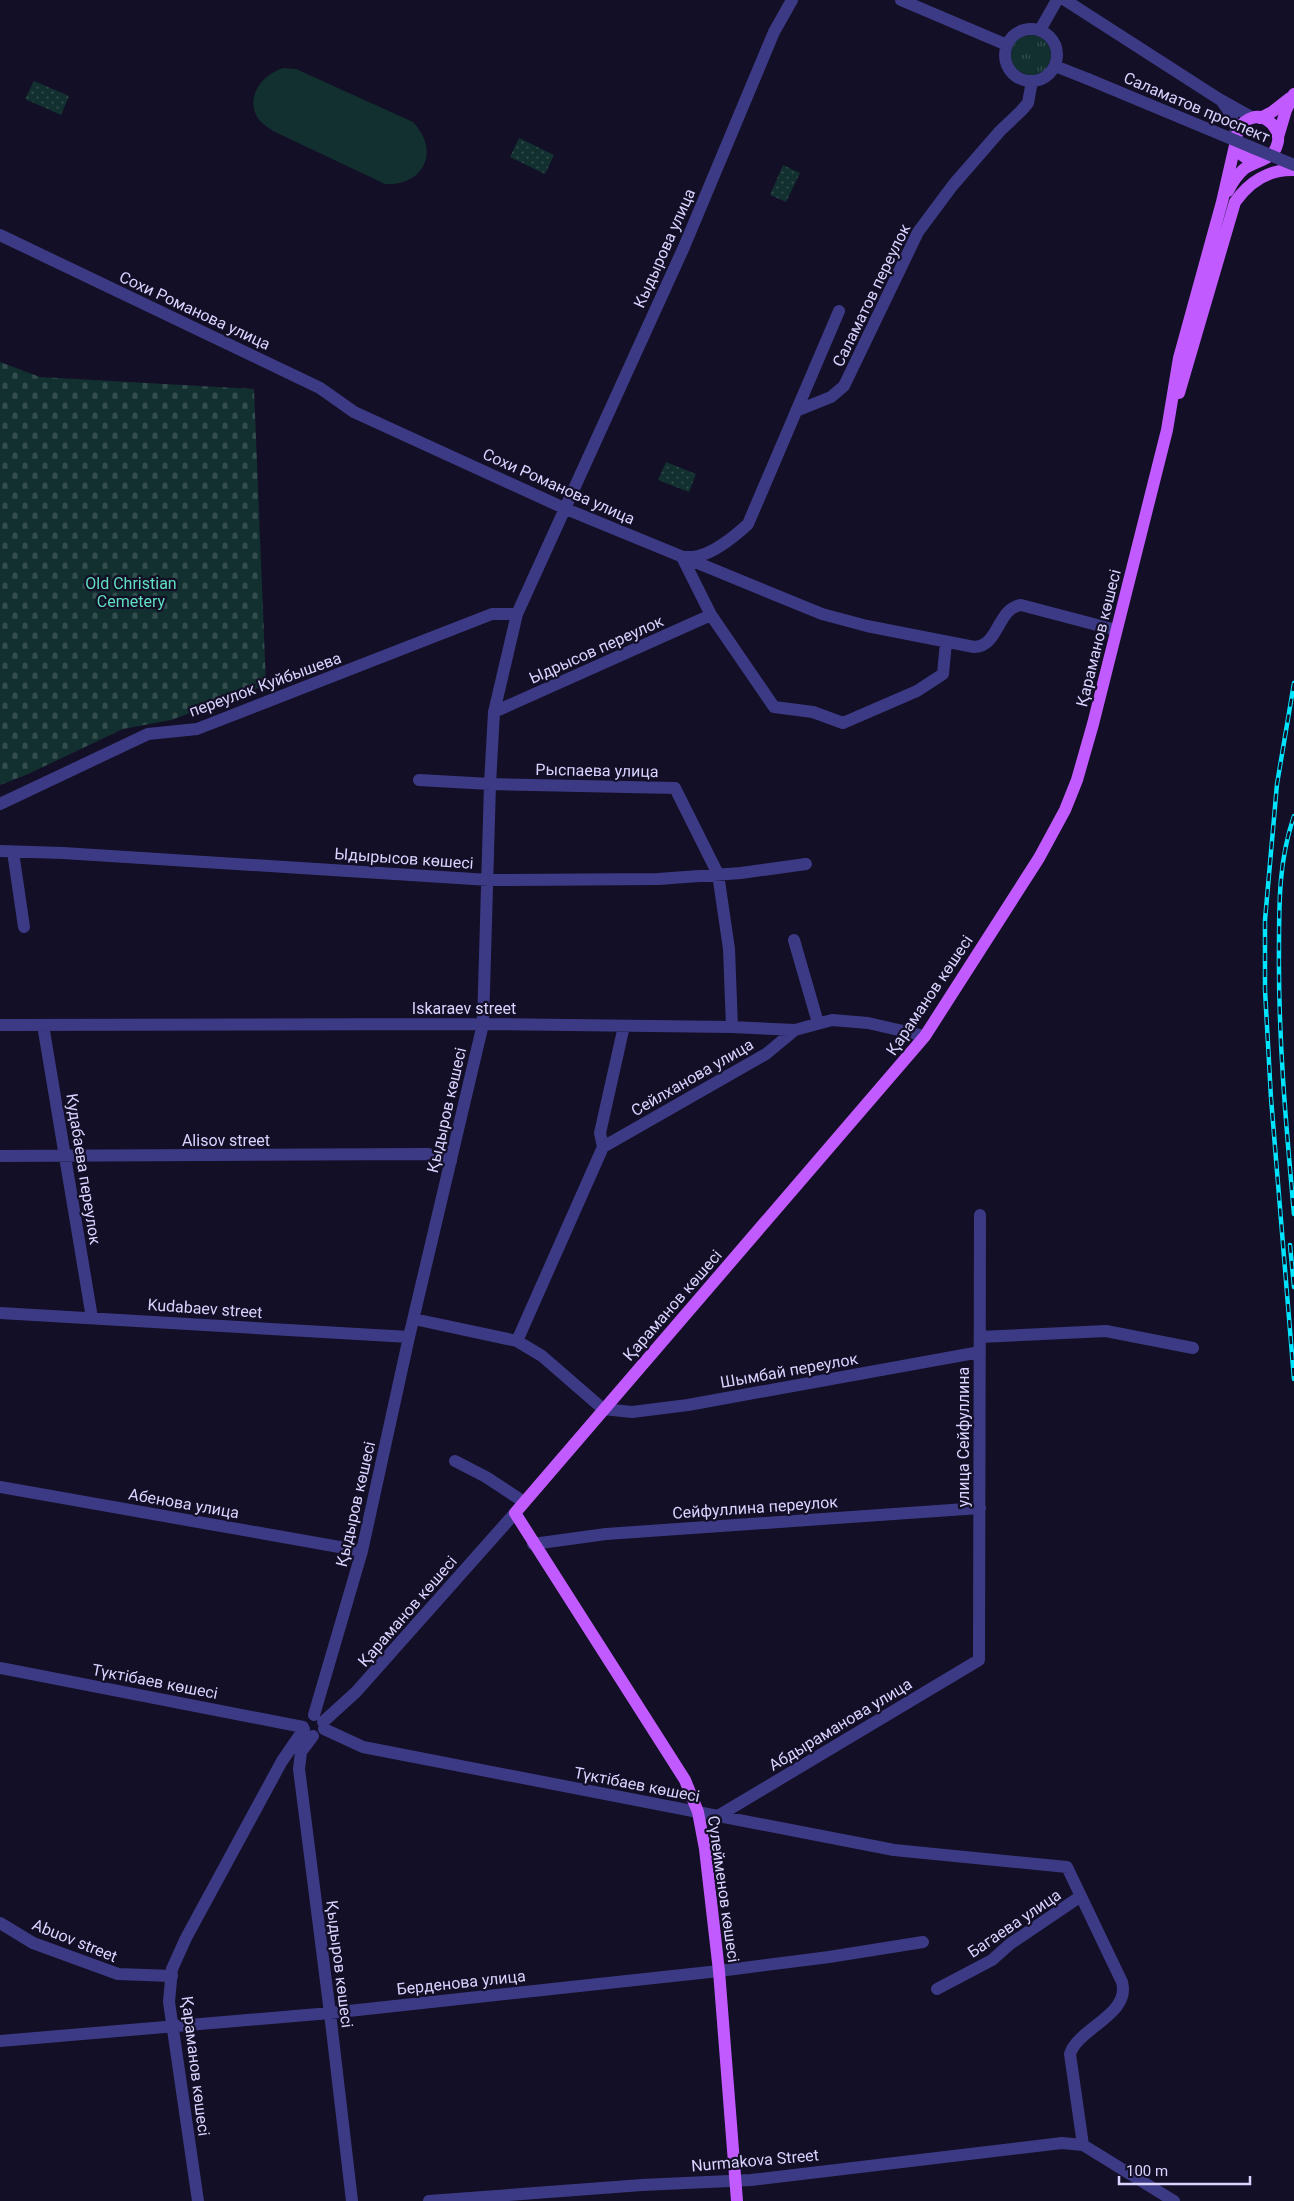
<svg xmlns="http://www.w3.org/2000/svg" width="1294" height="2201" font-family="Roboto,sans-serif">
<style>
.grass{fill:url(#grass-tufts)}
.cemetery{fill:url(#cemetery-stones)}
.park{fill:url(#park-dots)}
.pitch{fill:#12302f}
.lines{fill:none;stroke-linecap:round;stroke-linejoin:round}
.minor{stroke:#3d3a85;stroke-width:12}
.major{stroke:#c25bff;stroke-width:12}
.rail-casing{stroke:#00e5ff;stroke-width:4.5}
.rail{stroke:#130f26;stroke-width:2.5;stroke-dasharray:8;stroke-linecap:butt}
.minor-bridge{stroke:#3d3a85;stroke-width:12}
.labels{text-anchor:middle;stroke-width:4.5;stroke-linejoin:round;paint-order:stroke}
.street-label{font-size:16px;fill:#d9d4ff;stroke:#130f26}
.park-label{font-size:16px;fill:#5fe0c0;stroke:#130f26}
</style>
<defs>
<pattern id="grass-tufts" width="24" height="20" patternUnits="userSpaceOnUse" patternTransform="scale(1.25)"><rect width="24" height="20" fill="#12302f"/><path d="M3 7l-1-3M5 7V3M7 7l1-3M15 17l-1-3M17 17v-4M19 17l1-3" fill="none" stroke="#344d4e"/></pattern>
<pattern id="cemetery-stones" width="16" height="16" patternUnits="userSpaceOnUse" patternTransform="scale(1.25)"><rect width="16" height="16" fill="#12302f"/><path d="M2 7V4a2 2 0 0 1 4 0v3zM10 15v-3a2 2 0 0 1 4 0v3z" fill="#344d4e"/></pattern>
<pattern id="park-dots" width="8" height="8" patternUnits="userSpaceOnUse" patternTransform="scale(1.25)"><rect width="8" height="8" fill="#12302f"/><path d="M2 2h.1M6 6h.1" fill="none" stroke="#344d4e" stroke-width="1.8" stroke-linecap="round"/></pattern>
</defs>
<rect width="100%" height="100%" fill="#130f26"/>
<!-- grass -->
<path class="grass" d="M1011 55a20 20 0 1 1 40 0a20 20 0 1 1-40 0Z"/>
<!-- cemetery -->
<path class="cemetery" d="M0,362L40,377L254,389L266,685L171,720L123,729L26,775L0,785Z"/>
<!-- park -->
<path class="park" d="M34,81L69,96L61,115L25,99Z
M519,138L554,155L545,174L510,157Z
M783,165L800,173L786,202L770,195Z
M666,462L696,474L689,492L658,480Z"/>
<!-- pitch -->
<path class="pitch" d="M284,68L296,69L413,122C440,150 425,186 385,184L273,131C269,128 264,125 260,121C243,100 261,74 284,68Z"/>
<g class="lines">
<!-- minor -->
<path class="minor" d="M901,0L1007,45
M1065,0L1219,99L1253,118
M1005 55a26 26 0 1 1 52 0a26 26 0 1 1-52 0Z
M1040,30L1057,0
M1055,66L1088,79
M1223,103C1231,112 1234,121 1236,133
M0,235L320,388L354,412L566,509L822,614L867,626L974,647C999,647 997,608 1021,605L1116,630
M839,311L748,524C735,536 716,552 698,556C693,557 687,557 682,557L711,615L774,707L813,712L843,723L917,691L943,674L946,642
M796,411L831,397L844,386L918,232L953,185L1000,131L1021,111L1028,103L1032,81
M494,712L711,615
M419,780L490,784L675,788L718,874L729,949L732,1027
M0,804L148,734L197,729L492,614H517
M0,851L63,853L489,880L658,879L741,873L806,864
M13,852L24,927
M794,940L818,1023
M0,1025L483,1024L732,1027L795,1030L832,1020L868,1023L925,1036
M43,1025L92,1318
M603,1147L766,1054L795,1030
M0,1156L428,1154L451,1161
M0,1313L409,1337
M414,1319L517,1341L542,1356L603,1409L632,1412L688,1405L980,1352
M980,1337L1106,1331L1193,1348
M517,1341L603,1147L600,1133L624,1026
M455,1461L486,1477L524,1502
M0,1487L362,1551
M533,1544L606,1534L980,1508
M0,1668L303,1727
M314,1715L362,1551L409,1337L483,1024L490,784L494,712L517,614L684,247L774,32L792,0
M323,1722L356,1692L515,1513
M324,1729L363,1747L894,1850L1067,1867L1122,1982C1131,2015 1078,2028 1070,2054L1083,2145
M313,1736L301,1752L299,1769L330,2013L352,2201
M718,1816L979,1660L980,1215
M0,1923L33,1943L118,1974L172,1976
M937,1989L992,1960L1010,1944L1081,1896
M0,2041L330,2013L719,1971L829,1957L923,1942
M198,2201L169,2002L172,1969L186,1938L282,1761L304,1729
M429,2201L642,2185L751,2180L1062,2143L1083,2145L1174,2201"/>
<!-- major -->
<path class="major" d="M1260,118L1272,112L1290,98
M1278,137L1286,110L1294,94
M1228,191C1232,183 1237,175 1244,169C1255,161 1273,160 1277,145C1280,138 1277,130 1272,124C1245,97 1214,156 1258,161
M1179,393L1235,202C1249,182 1269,169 1294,170
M737,2201L719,1971L705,1849L698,1812L685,1780L515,1513L925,1036L1039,858L1065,810L1077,780L1093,724L1167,430L1179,358L1222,202L1236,141"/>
<!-- rail casing -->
<g class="rail-casing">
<path id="rail" d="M1294,683L1277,784L1265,920V990L1271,1098L1294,1379
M1294,816C1279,860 1279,901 1279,947C1278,1036 1286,1125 1294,1214
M1290,1245L1294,1287"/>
</g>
<!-- rail -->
<use href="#rail" class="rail"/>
<!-- minor-bridge -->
<path class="minor-bridge" d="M1088,79L1294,165"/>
</g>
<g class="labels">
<!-- street labels -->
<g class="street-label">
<text transform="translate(1197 107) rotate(23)" y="6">Саламатов проспект</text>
<text transform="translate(664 248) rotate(-66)" y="6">Кыдырова улица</text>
<text transform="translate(871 295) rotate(-64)" y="6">Саламатов переулок</text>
<text transform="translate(195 310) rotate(25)" y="6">Сохи Романова улица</text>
<text transform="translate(559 486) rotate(24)" y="6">Сохи Романова улица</text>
<text transform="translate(1098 638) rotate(-76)" y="6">Қараманов көшесі</text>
<text transform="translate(596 649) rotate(-24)" y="6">Ыдрысов переулок</text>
<text transform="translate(265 684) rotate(-20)" y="6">переулок Куйбышева</text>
<text transform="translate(597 770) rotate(1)" y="6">Рыспаева улица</text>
<text transform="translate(404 858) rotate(4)" y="6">Ыдырысов көшесі</text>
<text transform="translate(929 995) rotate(-56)" y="6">Қараманов көшесі</text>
<text x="464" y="1014">Iskaraev street</text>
<text transform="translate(692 1077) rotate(-30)" y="6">Сейлханова улица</text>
<text transform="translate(446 1110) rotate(-77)" y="6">Қыдыров көшесі</text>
<text x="226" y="1146">Alisov street</text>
<text transform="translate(84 1169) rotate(81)" y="6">Кудабаева переулок</text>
<text transform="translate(672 1305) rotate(-49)" y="6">Қараманов көшесі</text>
<text transform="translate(205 1308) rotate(4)" y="6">Kudabaev street</text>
<text transform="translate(789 1370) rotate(-10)" y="6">Шымбай переулок</text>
<text transform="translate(963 1437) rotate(-90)" y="6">улица Сейфуллина</text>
<text transform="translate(184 1503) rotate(10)" y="6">Абенова улица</text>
<text transform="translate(355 1504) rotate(-77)" y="6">Қыдыров көшесі</text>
<text transform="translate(755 1507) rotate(-4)" y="6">Сейфуллина переулок</text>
<text transform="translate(407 1611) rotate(-49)" y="6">Қараманов көшесі</text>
<text transform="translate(155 1681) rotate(11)" y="6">Түктібаев көшесі</text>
<text transform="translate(840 1724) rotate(-31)" y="6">Абдыраманова улица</text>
<text transform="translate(637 1784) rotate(11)" y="6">Түктібаев көшесі</text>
<text transform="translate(724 1889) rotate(82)" y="6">Сүлейменов көшесі</text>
<text transform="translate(1014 1923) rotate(-34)" y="6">Багаева улица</text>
<text transform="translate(75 1940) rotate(22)" y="6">Abuov street</text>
<text transform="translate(340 1964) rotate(83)" y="6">Қыдыров көшесі</text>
<text transform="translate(461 1982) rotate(-6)" y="6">Берденова улица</text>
<text transform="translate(196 2066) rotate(83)" y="6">Қараманов көшесі</text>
<text transform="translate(755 2160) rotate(-5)" y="6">Nurmakova Street</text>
</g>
<!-- park labels -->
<g class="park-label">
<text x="131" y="589">Old Christian<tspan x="131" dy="18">Cemetery</tspan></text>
</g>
</g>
<!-- scale -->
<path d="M1119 2176v8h131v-8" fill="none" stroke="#d9d4ff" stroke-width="2.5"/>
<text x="1126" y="2176" font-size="15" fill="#d9d4ff" stroke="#130f26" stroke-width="4" paint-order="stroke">100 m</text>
</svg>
